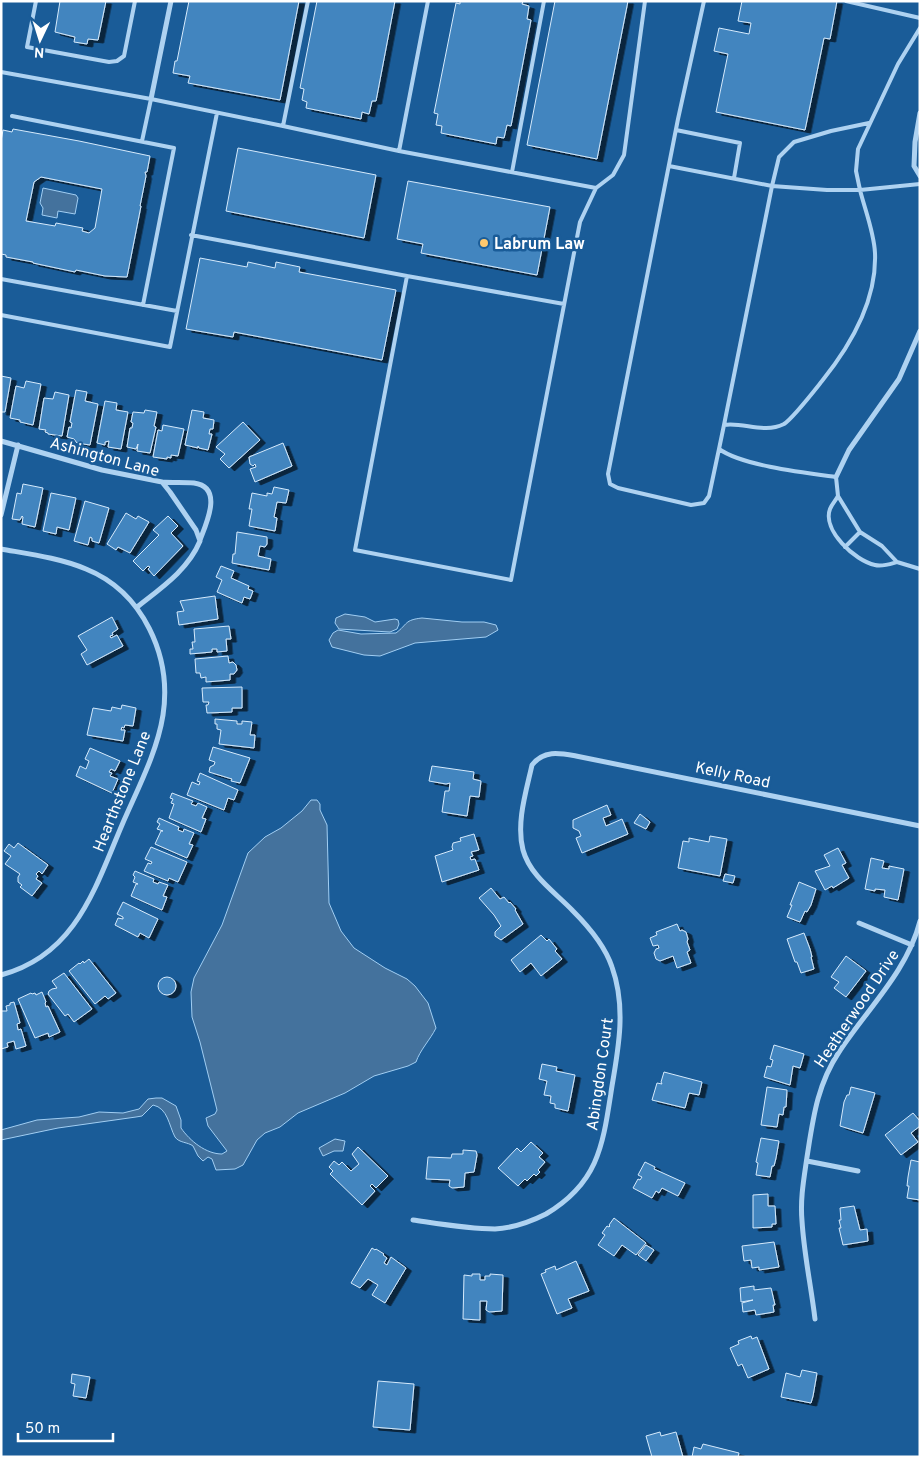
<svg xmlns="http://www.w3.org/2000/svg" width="921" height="1458" font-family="Overpass,sans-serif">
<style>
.water{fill:#44729d;stroke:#a1cef3}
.building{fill:#4385bf;stroke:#d5eafc;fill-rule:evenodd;filter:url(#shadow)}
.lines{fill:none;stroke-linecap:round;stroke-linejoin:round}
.lane{stroke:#aed2f1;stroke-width:4}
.street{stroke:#aed2f1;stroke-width:5}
.poi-dot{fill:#ffc96e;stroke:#1a5c98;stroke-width:2}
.labels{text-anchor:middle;stroke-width:5;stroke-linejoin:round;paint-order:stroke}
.poi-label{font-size:16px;font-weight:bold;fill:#fff;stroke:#1a5c98;text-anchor:start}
.street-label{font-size:16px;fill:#fff;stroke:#1a5c98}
</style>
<defs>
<filter id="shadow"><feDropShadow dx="5.5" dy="3" stdDeviation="0" flood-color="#0009"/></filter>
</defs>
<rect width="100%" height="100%" fill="#1a5c98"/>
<!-- water -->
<path class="water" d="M43,188L76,195L78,198L75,214L58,211L57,218L42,215L43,208L40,203Z
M345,614L365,617L375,622L395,619L398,620L399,624L397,629L390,632L339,629L335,623L336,618Z
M422,618L462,622H484L496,625L498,630L486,637L415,643L380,656L364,655L332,647L329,640L333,633L338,630L361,634L396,633C408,624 404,620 422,618Z
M311,800H317L320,804V810L327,825L329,903L341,931L354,948L385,968L407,979L415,986L428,1003L436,1028C430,1040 420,1050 416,1062L408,1066L374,1076L345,1093L298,1113L280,1127L265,1133L257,1140L243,1165L235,1169L216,1170L212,1159L208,1157L203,1161L198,1156L193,1146C188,1142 179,1143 175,1137C169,1126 168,1108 153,1105L142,1116L136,1117L58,1128L1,1140V1130L37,1120L79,1117L99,1112L123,1113L139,1109L148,1099L156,1098H162L176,1106L181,1120V1128C190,1141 206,1154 222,1154L227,1151L208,1126L206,1118L215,1114L217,1110L200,1042L192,1017L191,992L194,978L222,925L248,853L265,837L281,828L302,811Z
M335,1139L345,1141L343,1151H334L323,1156L319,1148Z"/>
<!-- building -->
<path class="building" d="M60,1H106L98,40L88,39L87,44L74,42L75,37L55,32Z
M189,1H299L280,100L188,83L190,76L173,73L175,61H177Z
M317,1H395L376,101H372L369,114L362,112L361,119L306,108L307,102L302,100L304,89L300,88Z
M460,1H523L522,4L529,6L527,19L531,20L511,126L507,125L504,138L497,137L496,144L441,133L442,126L436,125L438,114L434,113L456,3L460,4Z
M555,1H628L597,159L527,145Z
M742,1H837L830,39L824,38L805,130L716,112L728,54L714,51L719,28L749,34L751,23L738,21Z
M13,129L79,141L150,156L147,172H145L146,176L140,206H141L127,277L105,276L76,270L75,272L33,263V262L6,257V255L1,254V141L3,130L12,132ZM41,177L102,189L95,228L89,233L82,231L83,228L56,223L55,226L26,221L34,182Z
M238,148L376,175L364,238L226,211Z
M408,181L550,207L537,275L421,253L423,244L397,239Z
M200,258L247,267L248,262L275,268L276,262L300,267L299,272L396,290L382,360L234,332L233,337L186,329Z
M1,376L11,378L5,412H1Z
M26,381L41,384L33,425L20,422V420L10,418L16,386L24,388Z
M76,390L87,392L85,401L98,404L90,445L77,443L74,439L67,437L69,427L71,428L72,423L70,422Z
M55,392L69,395L62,436L48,434V433L45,432L46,430L39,429L44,398L53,399Z
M105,401L117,403L116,410L128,412L121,449L108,447L109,441L105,442V445L97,443Z
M145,410L157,412L154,426L156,427L150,453L137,451L138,444L136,449L127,447L130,428H132L133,423L131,422L133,412L144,413Z
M192,410L204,412L203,418L214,420L213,429H210L209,434H212L208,450L199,448L198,446V448L185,445Z
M243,422L260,440L229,468L220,459L225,454L216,447Z
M163,425L184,429L178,456L171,455V458L167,457V459L153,457L158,430L162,431Z
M283,443L292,466L255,482L250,469L256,467L255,464L253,466L250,464L249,457Z
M23,484L43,488L35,527L22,524L23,517L22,516L20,520L12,519L17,493L21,494Z
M274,487L289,490L286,503L277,502L274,517L277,518L275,531L249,526L252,509H249L252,493L267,496V493L272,494Z
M51,493L76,498L69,530L57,527L56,534L43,531Z
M85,501L109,508L99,543L92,541V538L90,537L88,545L74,541Z
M126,513L136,519L138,516L149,522L130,553L118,547L116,550L107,544Z
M168,516L178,526L171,533L183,546L154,576L148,569L150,567L148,566L143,571L133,561L159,535L153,530Z
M237,532L267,537V544L265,547L260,546L258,556L271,559L269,570L232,563L233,554H235Z
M221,566L234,571L231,578L249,586L248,589L253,591L250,599L244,597L242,603L217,592L222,580L216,577Z
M215,596L218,619L179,625L177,612L184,611L180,601Z
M112,617L118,629L112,633L113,635L110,636L111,638L117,635L123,646L87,665L81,654L87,650L78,636Z
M229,626L231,639H226L227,651L217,652V649H212V652L190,654V649H193L192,642H195L194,629Z
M228,656L229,663L233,662L236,665L237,670L234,674H230V680L206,682V677L201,678L200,673H196L195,659Z
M242,687V708H232V712L207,713L206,705H208L209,702H203L202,688Z
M122,705L136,708L133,726L125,725L124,728L122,727L121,730H125L123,741L87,735L93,708L111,711L112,707L121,709Z
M215,719L237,721V724H242V721L252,722L250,735H255L254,748L219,744L221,730L217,729V724H215Z
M213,747L250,758L240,783L231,781L232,779L209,772L210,767L214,765L215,762L209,760Z
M90,748L120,761L115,771L111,769L109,772L112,773L110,776L118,779L112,793L76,776L80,766L86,769L89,761L85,759Z
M432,766L474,772L473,779L481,781L479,797L470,796L467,816L442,812L445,791H449L450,783L446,784L429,781Z
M200,773L238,790L234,800L228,798L224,810L187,795L192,782L199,785L200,782L197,781Z
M172,793L193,801L191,804L196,806L198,803L207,807L202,818L206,819L201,832L169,818L174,804L171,803L173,799L170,798Z
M607,805L611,815L603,818L606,826L622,819L628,834L582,853L576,838L581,836L579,831L573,828V820Z
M640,814L650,822L646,829L634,823Z
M159,818L179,827L178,830L183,832L184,829L194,833L189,844L193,845L187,858L155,844L161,831H163L157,829L160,824L157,822Z
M474,834L479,850L471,852L473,856L470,857L471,860L475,859L479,870L442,882L435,856L453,850L452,847L453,843L461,841L460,838Z
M710,836L727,839L720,876L678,868L683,841L689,842V838L709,842Z
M18,843L48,865L42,874L39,871L36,874L38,876L36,879L42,883L32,896L20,887L22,885L18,882V877L20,874L5,864L11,856L4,851L9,844L14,848Z
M151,847L187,862L178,882L169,878L168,881L144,871L148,863L151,864L152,862L145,859Z
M838,848L846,863L842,865L849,878L833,888L832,886L825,890L815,871L830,866L824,855Z
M871,858L884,861L882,868L889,869V866L904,869L898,900L884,897L885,890L875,889V891L865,889Z
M135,871L154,879L153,882L158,884L159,882L168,885L163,896L167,897L162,910L131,896L136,884H138L133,882L135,877L133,875Z
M725,874L735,876L733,883L723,881Z
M799,882L816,889L811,905L807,912L805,911L800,922L787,917L792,905H790Z
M491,888L500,899L504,897L509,903L510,902L516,909L515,910L523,924L501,940L495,936V932L501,926L494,915L479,898Z
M123,902L158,919L149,938L140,933L138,937L115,925L118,918L123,919V917L117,914Z
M677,924L680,931L682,930L686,932L688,939L687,942L690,950L687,952L691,963L677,968L673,956L660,961L656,959L654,953L656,949L659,948L658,945L653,946L650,938L657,935L656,932Z
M804,933L810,949L812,957H811L814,969L801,973L797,962H795L787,939Z
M541,935L547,941L549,939L557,949L555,951L562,959L541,976L531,963L520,972L511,960Z
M846,956L866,971L846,997L834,988L839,982L831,977Z
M89,959L116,993L108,999L105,996L95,1004L69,971L79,963L80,964L83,961L84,963Z
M64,973L92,1009L74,1022L68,1014L65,1016L48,994L49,991L52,989L57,988L52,981Z
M158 986a9 9 0 1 1 18 0a9 9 0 1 1-18 0Z
M42,992L46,1002L45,1003L46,1007L48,1006L60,1032L49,1037L48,1033L35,1038L18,999L31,993L32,994L35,993L36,995Z
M14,1002L20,1023L17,1024L18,1030L21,1029L26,1046L16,1049L14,1041L7,1043L8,1047L1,1049V1011H7L6,1006L10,1005V1003Z
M774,1045L804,1054L800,1068L793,1066L790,1085L764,1077L767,1066L771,1067L773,1060L770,1059Z
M542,1064L557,1067L556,1071L575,1075L568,1111L555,1108V1104L550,1103L551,1096L544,1095L547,1081L539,1079Z
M664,1072L702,1082L699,1095L689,1093L685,1108L652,1100L657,1083L662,1084L661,1082Z
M767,1087L787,1090L786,1107H784L783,1115L779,1114L777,1127L761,1125Z
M851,1087L875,1093L863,1133L840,1126L844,1102L847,1095H849Z
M913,1113L920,1121V1126L911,1133L918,1142L901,1155L885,1135Z
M761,1138L779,1141L776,1158L774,1166H772L770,1177L756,1175L758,1163L756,1162Z
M531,1142L543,1153L539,1157L545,1162L538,1170L540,1172L536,1176L534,1174L527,1181L525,1179L518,1186L498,1168L517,1148L521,1152Z
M358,1147L388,1176L376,1188L372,1184L370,1186L375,1191L362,1205L330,1174L333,1171L329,1167L334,1161L339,1165L342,1162L351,1171L359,1164L352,1154Z
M463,1150L476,1151L477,1155L474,1172L465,1173L464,1187L452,1188L449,1186L450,1180L426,1179L428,1157L451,1158L452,1154H463Z
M911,1160L920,1162V1200L907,1198L909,1186H907L908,1177Z
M645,1162L655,1167L654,1169L685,1183L678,1196L662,1188L659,1193L656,1191L652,1198L633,1188L638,1179L640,1180L642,1177L638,1175Z
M768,1194V1206H775L776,1224H772V1227L753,1228V1195Z
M854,1206L860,1230L867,1229L868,1241L843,1245L839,1228H841L839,1220H841L840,1208Z
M614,1218L646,1243L636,1255L622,1245L614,1256L598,1245L605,1235L602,1233L607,1226L609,1227L610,1226L609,1225Z
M774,1242L779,1267L759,1270V1267L752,1268L751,1260L744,1261L742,1246Z
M646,1245L654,1250L646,1261L638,1255Z
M372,1248L375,1250L376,1249L384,1254L383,1255L387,1258L384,1263L387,1265L391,1257L406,1268L385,1303L372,1295L378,1285L368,1279L360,1288L351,1283Z
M576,1261L589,1291L568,1299L572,1308L557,1314L541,1274L546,1272L545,1270L555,1266L556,1270Z
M472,1274H480V1280H485V1276H490V1274L503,1275L502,1311L489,1312L486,1310L487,1301H480V1320L463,1319L464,1275L472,1276Z
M754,1286V1290L771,1288L775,1305H773L774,1312L756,1315L755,1310L743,1312L742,1303L753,1300L741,1302L740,1288Z
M751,1336L752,1339L757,1337L769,1369L748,1378L742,1364L738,1366L730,1348L739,1344L738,1341Z
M802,1370L817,1373L813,1396L811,1403L781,1397L786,1373L800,1377Z
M72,1374L90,1377L86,1398L73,1396L75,1384L71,1383Z
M378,1381L414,1384L410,1430L373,1427Z
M660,1432L661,1436L676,1432L683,1457H652L646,1436Z
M703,1444L739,1453L738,1457H692L694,1447L701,1449Z"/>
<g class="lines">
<!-- lane -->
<path class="lane" d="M36,1L27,47L109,62L117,61L124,56L135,1
M704,1L678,119L608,474L610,484L618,488L691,505L704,503L709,496L719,449
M846,1L920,18
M1,72L151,99L283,126L308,1
M12,116L174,148L143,305
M283,126L399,151L596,188L613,175L624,155L645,1
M676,130L740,143L734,178
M142,141L151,99
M399,151L428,1
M669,166L772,186L779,157L794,142L831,131L869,123
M512,172L544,1
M920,184L860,190C865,210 874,232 875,253C877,301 851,345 822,381C814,391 793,418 784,424C764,434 744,422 724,425L719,449C743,466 806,473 836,477L838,496L860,532L882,546L897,562L920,569
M191,235L407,276L355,550L511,580L580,222L596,188
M407,276L564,304
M1,279L177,311
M1,315L170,347L217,113
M724,425L772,186L827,190H860L856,171L858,149L898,64L920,28
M838,496C836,500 832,504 830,509C822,530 855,561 875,565C882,567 890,564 897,562
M845,547L860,532"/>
<!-- street -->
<path class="street" d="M151,99L171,1
M920,113L915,142L914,166L920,176
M1,441L102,470L162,482L170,492L196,530L200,541C188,570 161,588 137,607
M836,477L849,450L899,379L920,331
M162,482C173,483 184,482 194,483C224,487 206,524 200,540
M1,515L18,445
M1,549C29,554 60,558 86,569C143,592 172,656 163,715C157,753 137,790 122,825C95,888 76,955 1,975
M859,923L912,945
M807,1161L858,1171
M413,1220C440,1224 468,1229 495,1229C514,1228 530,1222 546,1214C600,1182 603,1143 612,1086C619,1046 626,1006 612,967C605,946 589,927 573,911C556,893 530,876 523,850C516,823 526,792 532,765C544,750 559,753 576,756L920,826
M815,1319C811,1286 804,1254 802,1221C800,1199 804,1178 807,1157C813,1119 817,1085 839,1052C867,1009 907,972 920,921"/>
</g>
<!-- markers -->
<circle class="poi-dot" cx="484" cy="243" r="5"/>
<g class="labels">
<!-- poi labels -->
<g class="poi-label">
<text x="494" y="249">Labrum Law</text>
</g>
<!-- street labels -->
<g class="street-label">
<text transform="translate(105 456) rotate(15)" y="6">Ashington Lane</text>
<text transform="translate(733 774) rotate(12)" y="6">Kelly Road</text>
<text transform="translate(121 791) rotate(-68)" y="6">Hearthstone Lane</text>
<text transform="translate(856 1008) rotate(-56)" y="6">Heatherwood Drive</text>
<text transform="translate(599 1074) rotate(-82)" y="6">Abingdon Court</text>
</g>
</g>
<!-- border -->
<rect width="921" height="1458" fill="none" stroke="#ffffff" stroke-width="5"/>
<!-- north arrow -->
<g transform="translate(40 40) rotate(184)" stroke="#1a5c98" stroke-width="4" paint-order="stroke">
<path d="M0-4L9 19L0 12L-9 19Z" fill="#ffffff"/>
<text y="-8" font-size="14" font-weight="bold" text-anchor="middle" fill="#ffffff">N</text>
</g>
<!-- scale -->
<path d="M18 1433v8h95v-8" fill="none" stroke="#ffffff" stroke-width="2.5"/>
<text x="25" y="1433" font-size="15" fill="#ffffff" stroke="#1a5c98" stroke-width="4" paint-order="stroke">50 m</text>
</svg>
